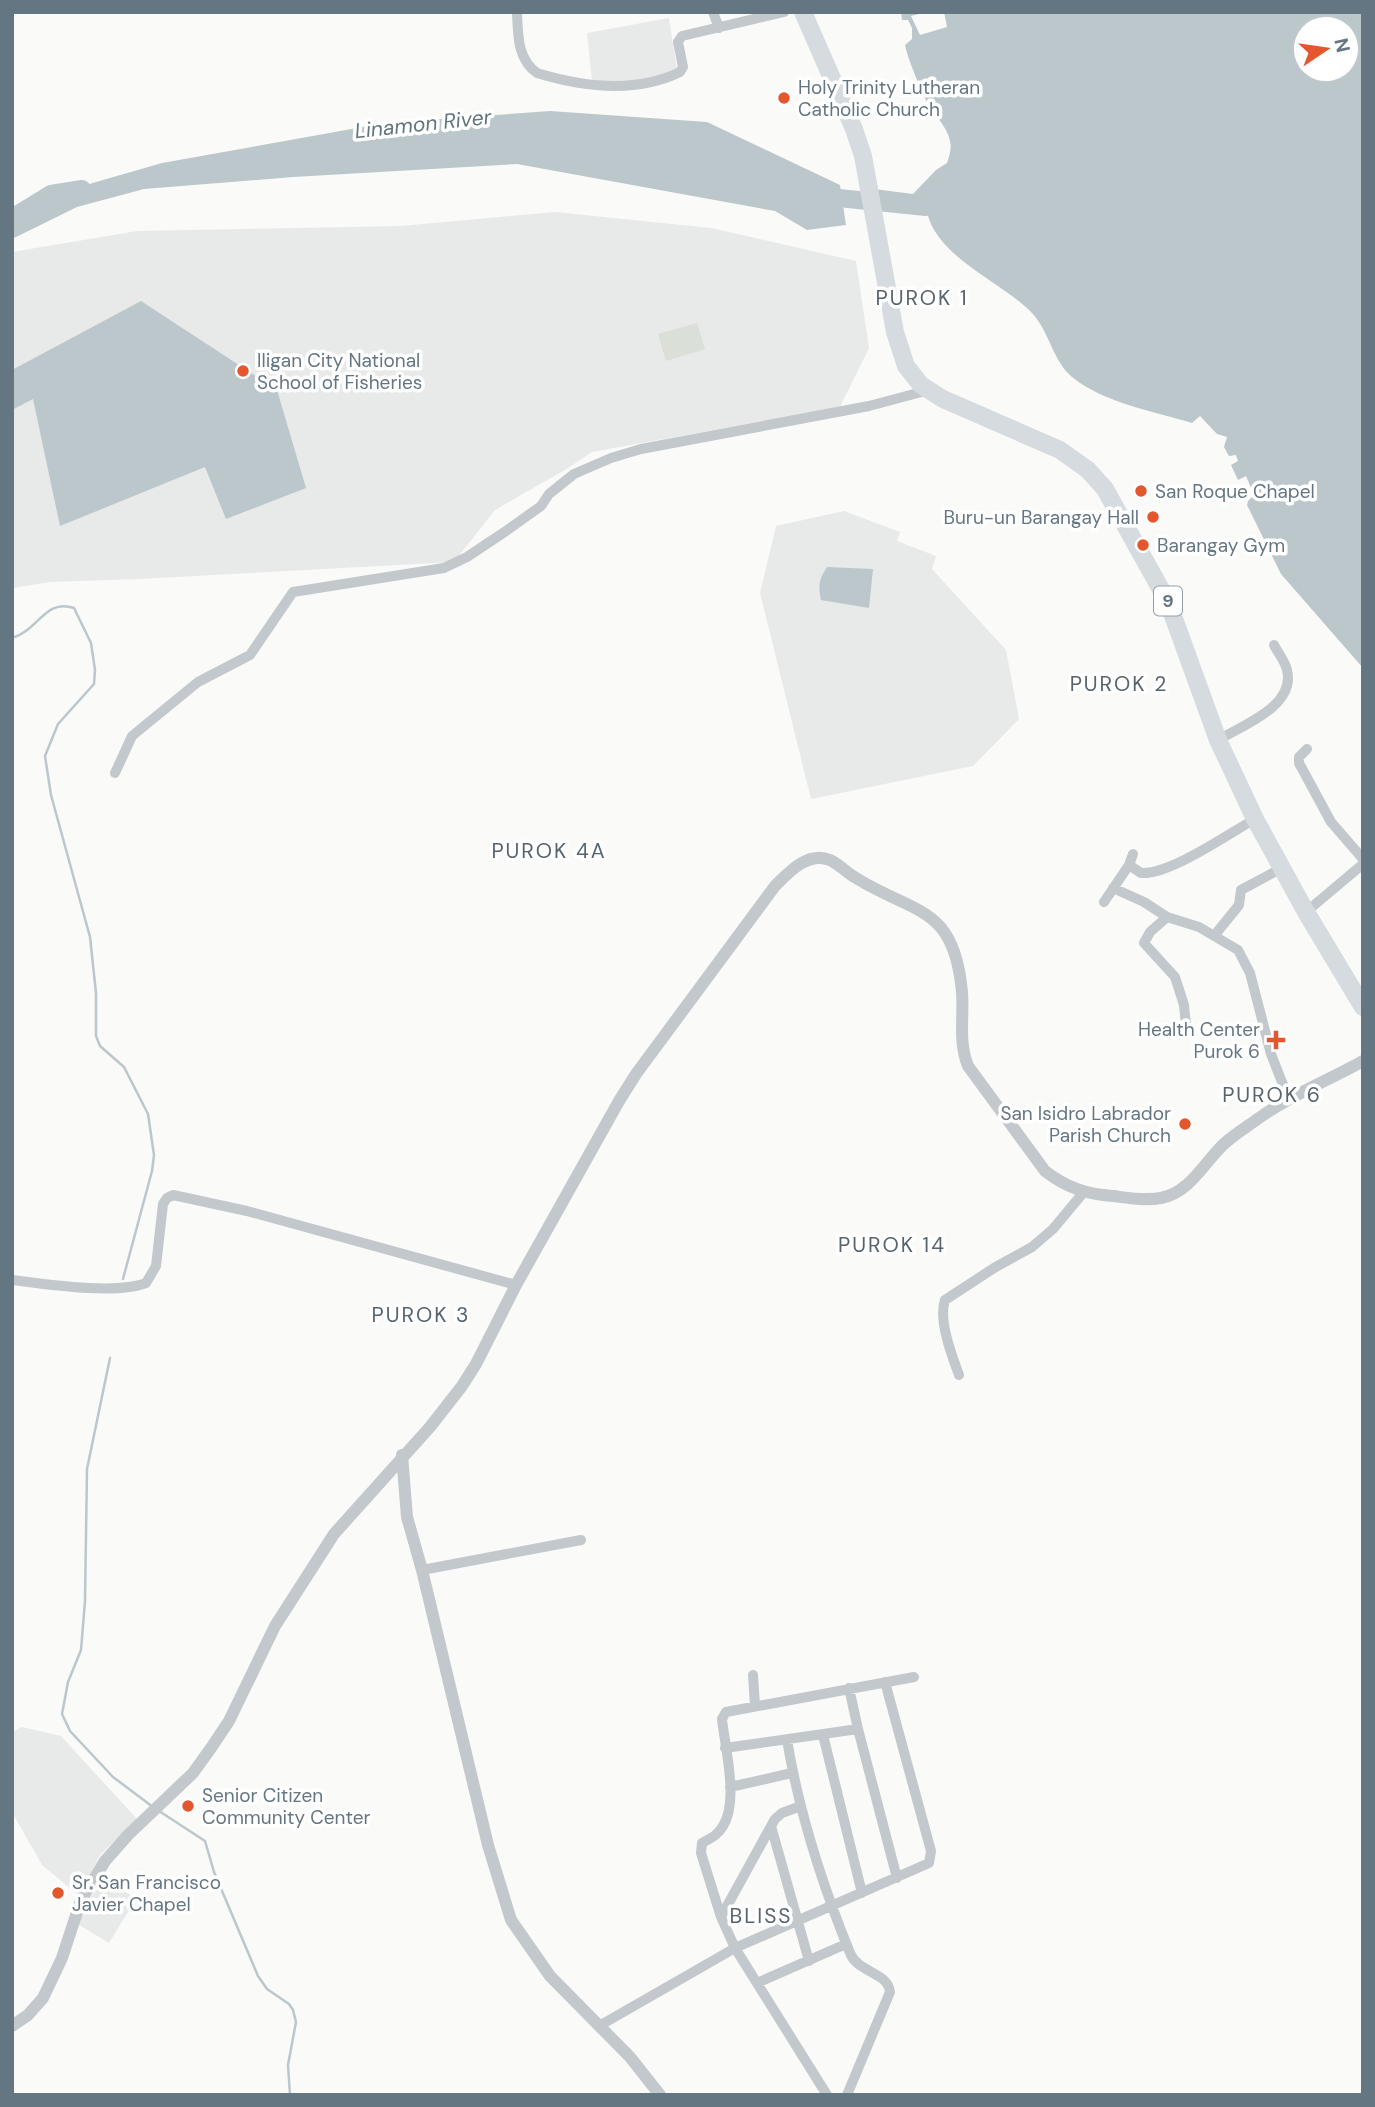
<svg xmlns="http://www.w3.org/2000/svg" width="1375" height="2107" viewBox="0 0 1375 2107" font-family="'DM Sans',sans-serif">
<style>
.built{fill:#e8e9e9}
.green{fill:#dadfd7}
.water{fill:#bbc7cb;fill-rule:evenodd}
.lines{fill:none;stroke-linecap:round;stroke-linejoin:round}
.stream{stroke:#bbc7cb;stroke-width:2.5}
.river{stroke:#bbc7cb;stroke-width:18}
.minor{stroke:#c3c8cc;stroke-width:10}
.tertiary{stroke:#c3c8cc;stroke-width:12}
.trunk{stroke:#d6dbdf;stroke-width:18}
.poi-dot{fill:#e4572e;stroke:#fff;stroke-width:2.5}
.labels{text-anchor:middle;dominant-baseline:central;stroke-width:7;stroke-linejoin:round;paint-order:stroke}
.shield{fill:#fff;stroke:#939fa8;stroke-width:2}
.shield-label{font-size:18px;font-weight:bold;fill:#657683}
.poi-label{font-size:19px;fill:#657683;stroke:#fff;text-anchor:start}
.water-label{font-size:21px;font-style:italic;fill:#60757c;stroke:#fff}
.neighbourhood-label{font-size:21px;letter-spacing:2px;fill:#57646e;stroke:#fff}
</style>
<rect width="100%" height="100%" fill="#fafaf8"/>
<path class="built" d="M 669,18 L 677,70 L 626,86 L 592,81 L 587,33 Z
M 555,212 L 711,228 L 856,261 L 869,348 L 840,407 L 592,452 L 565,470 L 495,510 L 454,562 L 139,579 L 51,582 L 12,588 L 12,252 L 137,231 L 401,226 Z
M 844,511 L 900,532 L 897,541 L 936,556 L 932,569 L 1006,650 L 1019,719 L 973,766 L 811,799 L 760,593 L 776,526 Z
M 22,1727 L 61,1736 L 137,1819 L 100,1855 L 78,1895 L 42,1865 L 12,1812 L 12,1732 Z
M 107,1878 L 136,1899 L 109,1943 L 76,1923 L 88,1900 Z"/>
<path class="green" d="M 697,323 L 705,349 L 666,361 L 658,334 Z"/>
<path class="water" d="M 901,12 L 927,12 L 911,16 L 920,35 L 947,27 L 944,12 L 1363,12 L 1363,668 L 1281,574 L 1247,505 L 1248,501 L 1254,495 L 1246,476 L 1238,480 L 1231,465 L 1238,461 L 1236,455 L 1229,456 L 1224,447 L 1227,437 L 1217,434 L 1200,416 L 1192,423 C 1153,411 1104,403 1072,377 C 1053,361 1049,331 1032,313 C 1002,281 924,253 926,199 L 921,212 L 878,209 L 874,189 L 913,194 L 936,170 L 947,163 C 949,157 952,148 950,141 C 947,126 934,115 927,102 C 920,87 908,60 905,45 L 912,39 L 912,28 L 908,20 L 902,20 ZM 1305,28 L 1347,28 L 1347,70 L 1305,70 Z
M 550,111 L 707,122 L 840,185 L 846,225 L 807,230 L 775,211 L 517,164 L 293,177 L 144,189 L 77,207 L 12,239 L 12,218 L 58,193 L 162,163 L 385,123 Z
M 141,301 L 277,390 L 306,488 L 226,519 L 205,467 L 60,526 L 33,399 L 12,410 L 12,370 Z
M 827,567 L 873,569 L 869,608 L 821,600 C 818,586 819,579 827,567 Z"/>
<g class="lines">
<path class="stream" d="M 12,638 C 38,631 45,598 74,608 L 91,643 L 95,670 L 94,684 L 58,724 L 45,756 L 51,795 L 90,937 L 96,993 L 96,1036 L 100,1046 L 124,1067 L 148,1114 L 154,1155 L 152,1171 L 123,1279
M 110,1358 L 87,1469 L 85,1601 L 81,1650 L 68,1682 L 62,1714 L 70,1731 L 113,1777 L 153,1807
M 159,1811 L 205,1841 L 214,1872 L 258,1976 L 267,1989 L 289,2004 L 293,2010 L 296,2022 L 288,2065 L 290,2095"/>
<path class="river" d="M 819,196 L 926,207
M 12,218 L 51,194 L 82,189"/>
<path class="minor" d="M 517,12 C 518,34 517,59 537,73 C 583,87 635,94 680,72 L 683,67 L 678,42 L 682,36 L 784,12
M 713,12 L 719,28
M 1218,740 C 1243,725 1296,706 1287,670 C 1285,661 1278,653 1274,645
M 1307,749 L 1299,757 L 1299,763 L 1331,822 L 1363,859
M 115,773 L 132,736 L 198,682 L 250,655 L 293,592 L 444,568 L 467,557 L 506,531 L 541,506 L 549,494 L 574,474 L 611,458 L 641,449 L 869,406 L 929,390
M 1133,854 L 1129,865 L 1141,873 C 1170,875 1228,834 1255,819
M 1113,888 L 1144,902 L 1167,917 L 1199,927 L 1238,950 L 1250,973 L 1271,1054 L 1289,1100
M 1104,902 L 1129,865
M 1306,912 L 1363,864
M 1167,917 L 1150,932 L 1144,943 L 1175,977 L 1184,1005 L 1186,1025
M 1214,936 L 1239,905 L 1241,890 L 1282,868
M 12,1280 C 45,1284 116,1295 146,1283 L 156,1266 L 163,1204 L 167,1198 L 173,1195 L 247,1211 L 516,1285
M 959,1375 C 952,1356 938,1320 945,1300 L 994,1268 L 1032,1247 L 1053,1229 L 1083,1193
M 422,1570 L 581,1540
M 753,1675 L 755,1706
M 849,1688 L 858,1729 L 897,1878
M 823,1735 L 862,1893
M 787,1740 C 799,1812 822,1884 850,1953 C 858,1973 888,1972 890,1992 L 847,2095
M 725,1748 L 858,1729
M 730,1787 L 792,1773
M 771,1826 L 809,1961
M 721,1917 L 775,1819 L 782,1813 L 801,1806
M 757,1983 L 846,1944
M 599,2026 L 735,1948 L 929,1863 L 931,1851 L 885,1682
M 827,2095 L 735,1948 L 721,1917 L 701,1853 L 702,1843 C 711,1838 718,1835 723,1826 C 739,1801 725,1748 722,1719 L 726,1712 L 914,1677"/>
<path class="tertiary" d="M 402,1455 L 407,1517 L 422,1570 L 488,1845 L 511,1920 L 550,1976 L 630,2057 L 660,2095
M 12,2026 L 28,2015 L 43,1998 L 62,1958 L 81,1900 L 105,1861 L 128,1835 L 193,1773 L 211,1748 L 229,1721 L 275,1626 L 334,1534 L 430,1427 L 462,1386 L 476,1364 L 516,1285 L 619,1101 L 636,1074 L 775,886 C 789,872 808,851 830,860 C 839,864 847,873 856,878 C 916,915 954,905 962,992 C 964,1018 958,1041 968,1066 L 1045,1171 C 1067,1188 1086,1194 1113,1196 C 1129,1198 1146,1201 1161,1198 C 1191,1192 1204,1162 1225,1143 C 1235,1134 1248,1126 1259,1118 C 1291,1095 1329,1080 1363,1061"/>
<path class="trunk" d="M 803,12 L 854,129 L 863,156 L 895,332 L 906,366 L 921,385 L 943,399 L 1060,450 L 1088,470 L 1105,489 L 1168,602 L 1218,740 L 1255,819 L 1306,912 L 1363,1007"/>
</g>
<g class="poi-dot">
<circle cx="784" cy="98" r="7"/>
<circle cx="243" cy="371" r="7"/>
<circle cx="1141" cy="491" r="7"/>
<circle cx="1153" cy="517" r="7"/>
<circle cx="1143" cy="545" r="7"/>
<path d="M1272.5 1029.5h7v7h7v7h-7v7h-7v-7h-7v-7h7z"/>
<circle cx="1185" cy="1124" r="7"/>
<circle cx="188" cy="1806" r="7"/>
<circle cx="58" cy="1893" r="7"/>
</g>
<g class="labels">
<rect class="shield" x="1154" y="586.5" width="28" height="29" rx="5"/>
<g class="shield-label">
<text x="1168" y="601">9</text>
</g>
<g class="poi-label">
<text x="798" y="87">Holy Trinity Lutheran<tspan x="798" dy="22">Catholic Church</tspan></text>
<text x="257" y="360">Iligan City National<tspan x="257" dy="22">School of Fisheries</tspan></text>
<text x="1155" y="491">San Roque Chapel</text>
<text x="1139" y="517" text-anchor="end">Buru-un Barangay Hall</text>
<text x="1157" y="545">Barangay Gym</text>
<text x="1260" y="1029" text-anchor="end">Health Center<tspan x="1260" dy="22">Purok 6</tspan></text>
<text x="1171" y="1113" text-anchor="end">San Isidro Labrador<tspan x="1171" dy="22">Parish Church</tspan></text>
<text x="202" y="1795">Senior Citizen<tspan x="202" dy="22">Community Center</tspan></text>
<text x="72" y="1882">Sr. San Francisco<tspan x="72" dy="22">Javier Chapel</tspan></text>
</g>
<g class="water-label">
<text transform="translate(423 124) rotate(-6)">Linamon River</text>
</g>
<g class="neighbourhood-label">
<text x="922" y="298">PUROK 1</text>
<text x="1119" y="684">PUROK 2</text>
<text x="549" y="851">PUROK 4A</text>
<text x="1272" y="1095">PUROK 6</text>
<text x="892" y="1245">PUROK 14</text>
<text x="421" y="1315">PUROK 3</text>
<text x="761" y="1916">BLISS</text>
</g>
</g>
<rect width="1375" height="2107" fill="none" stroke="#657683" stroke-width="28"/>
<g transform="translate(1326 49) rotate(77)"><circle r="33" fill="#ffffff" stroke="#c1c8cd" stroke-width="2"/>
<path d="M0-5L12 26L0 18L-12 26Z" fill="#e4572e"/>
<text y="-10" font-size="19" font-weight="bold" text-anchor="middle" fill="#657683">N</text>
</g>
</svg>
